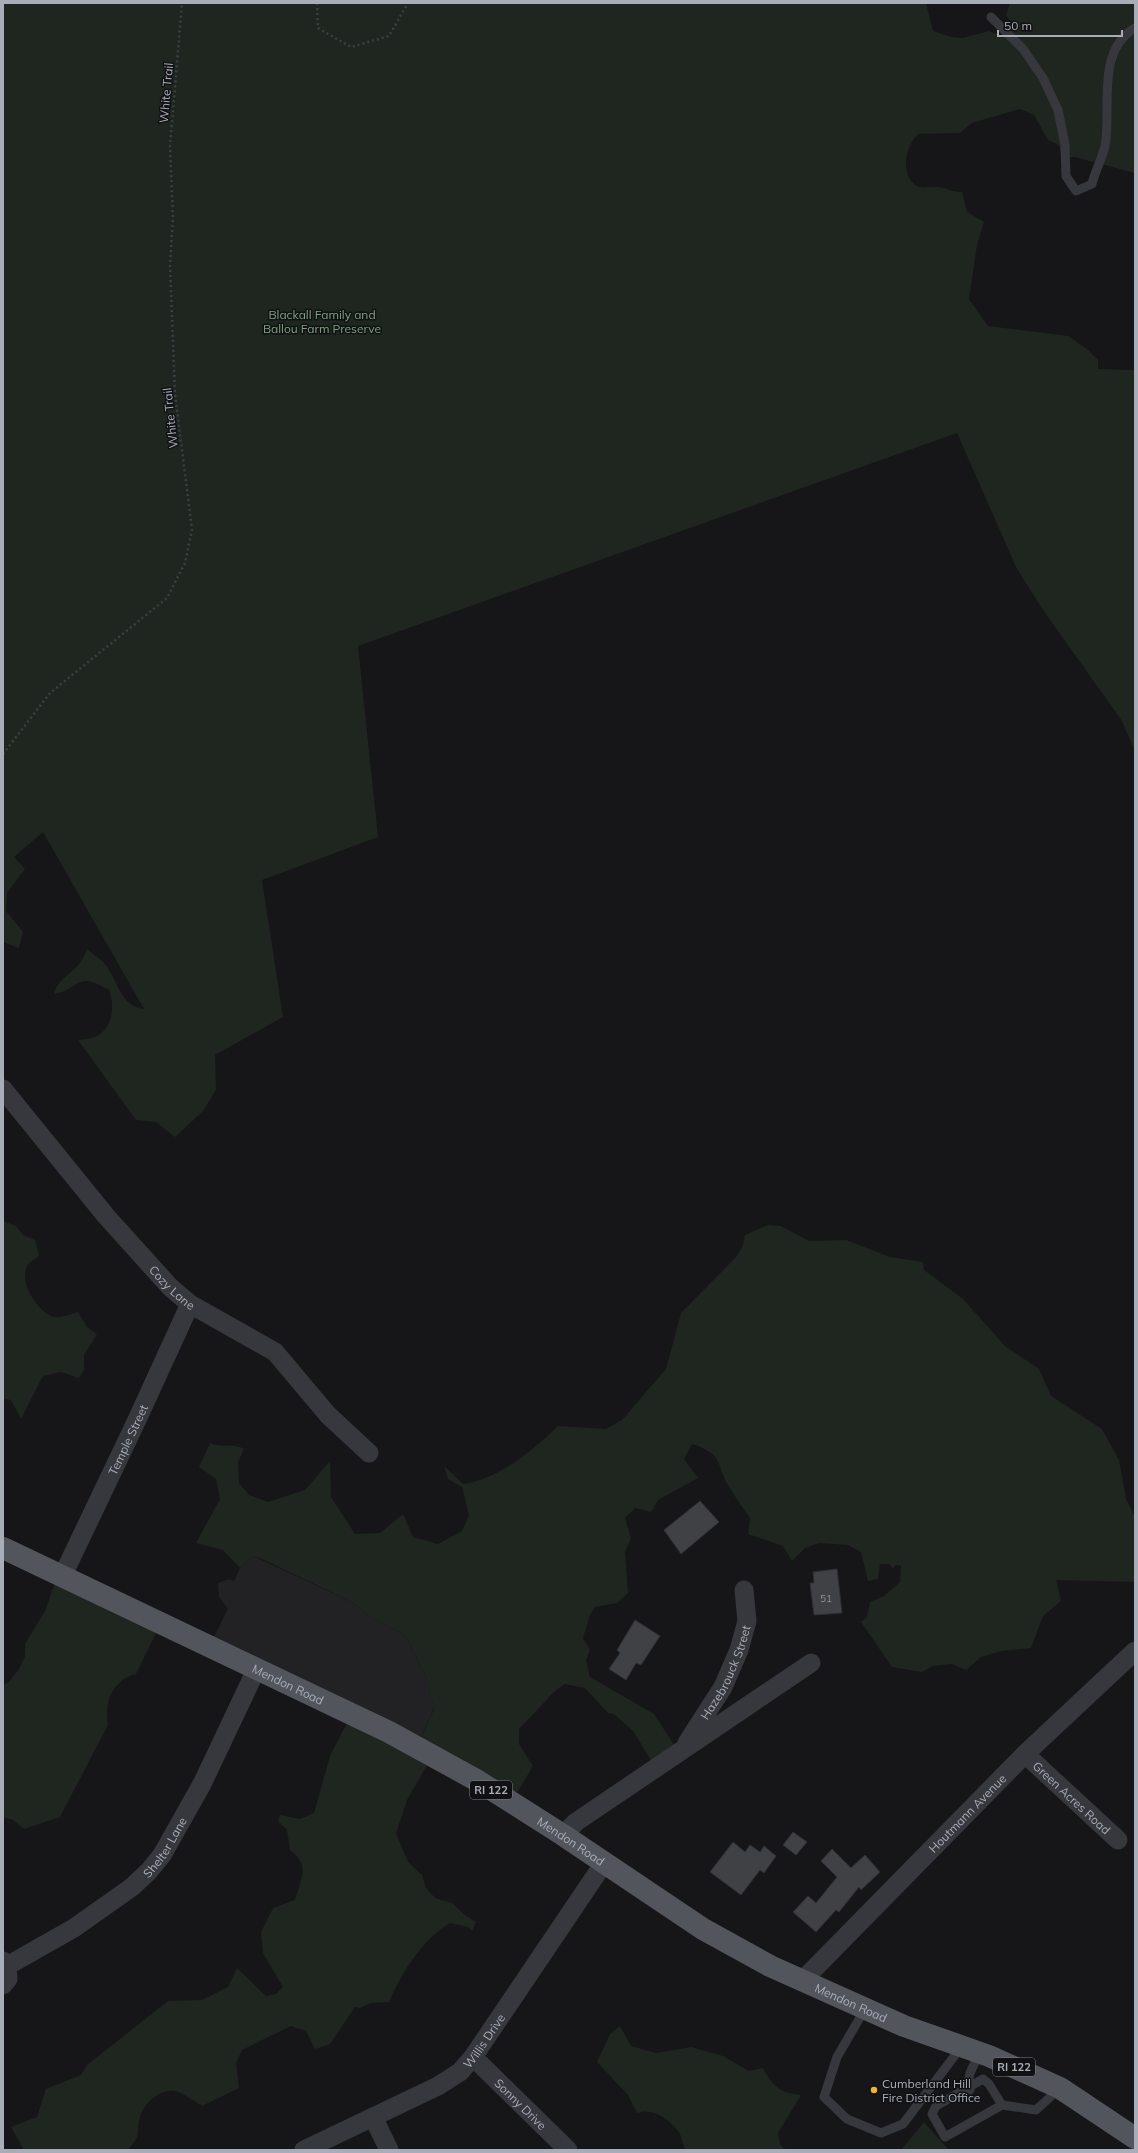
<svg xmlns="http://www.w3.org/2000/svg" width="1138" height="2153" viewBox="0 0 1138 2153" font-family="Mulish,sans-serif">
<style>
.built{fill:#222225}
.green{fill:#1e261f}
.building{fill:#404145;stroke:#303034}
.lines{fill:none;stroke-linecap:round;stroke-linejoin:round}
.path{stroke:#3d3f44;stroke-width:2.5;stroke-dasharray:2 3;stroke-linecap:butt}
.lane{stroke:#37383d;stroke-width:9}
.street{stroke:#37383d;stroke-width:19}
.primary{stroke:#53555c;stroke-width:22}
.poi-dot{fill:#f2b134;stroke:#111113;stroke-width:1.5}
.labels{text-anchor:middle;dominant-baseline:central;stroke-width:3;stroke-linejoin:round;paint-order:stroke}
.number-label{font-size:10px;fill:#8e929b}
.shield{fill:#111113;stroke:#7b7e86;stroke-width:1}
.shield-label{font-size:11px;font-weight:bold;fill:#a8adb8}
.street-label{font-size:12px;fill:#a8adb8;stroke:#111113}
.park-label{font-size:12px;fill:#7fa381;stroke:#111113}
.poi-label{font-size:12px;fill:#a8adb8;stroke:#111113;text-anchor:start}
</style>
<rect width="100%" height="100%" fill="#161618"/>
<path class="built" d="M 253,1556 L 352,1602 L 368,1615 L 405,1635 L 426,1676 L 434,1708 L 416,1749 L 208,1648 L 228,1609 L 219,1597 L 218,1583 L 229,1579 L 234,1581 L 240,1568 Z"/>
<path class="green" d="M 3,3 L 926,3 L 933,31 L 951,37 L 963,38 L 989,31 L 1002,36 L 1009,36 L 1013,31 L 1014,25 L 1006,15 L 1010,3 L 1135,3 L 1135,173 L 1075,157 L 1062,157 L 1059,145 L 1048,140 L 1034,115 L 1020,109 L 972,123 L 960,133 L 918,134 C 906,146 900,171 914,184 C 920,190 931,186 938,187 C 948,188 950,192 962,192 L 967,212 L 984,222 L 977,245 L 969,299 L 988,326 L 1068,336 L 1087,349 L 1098,360 L 1098,369 L 1135,370 L 1135,751 L 1122,721 L 1043,610 L 1017,569 L 957,433 L 358,646 L 378,837 L 262,880 L 283,1017 L 215,1055 L 216,1090 L 203,1111 L 175,1137 L 156,1122 L 136,1120 L 78,1040 C 84,1039 92,1039 97,1036 C 113,1027 115,1006 109,990 C 74,970 82,989 54,994 C 59,974 79,974 87,949 C 92,954 100,958 104,963 C 118,979 119,1006 144,1009 L 43,832 L 14,857 L 25,869 L 7,893 L 6,911 L 23,932 L 19,948 L 3,942 Z
M 3,1221 L 16,1226 L 23,1235 L 35,1240 L 39,1256 C 35,1259 29,1262 27,1266 C 19,1282 36,1309 51,1316 C 58,1320 71,1314 78,1312 L 87,1327 L 97,1334 L 84,1355 L 84,1370 L 79,1378 L 61,1372 L 43,1376 L 21,1419 L 11,1400 L 3,1399 Z
M 768,1225 L 781,1226 L 809,1241 L 846,1240 L 890,1257 L 923,1262 L 924,1270 L 963,1299 L 1005,1346 L 1039,1369 L 1051,1396 L 1102,1429 L 1119,1460 L 1126,1499 L 1135,1517 L 1135,1582 L 1056,1580 L 1061,1601 L 1043,1616 L 1031,1648 L 1001,1651 L 981,1657 L 966,1670 L 952,1664 L 933,1666 L 922,1672 L 892,1667 L 861,1622 L 867,1617 L 870,1602 L 884,1596 L 900,1582 L 901,1566 L 895,1565 L 893,1569 L 889,1564 L 880,1564 L 878,1579 L 868,1581 L 861,1552 L 848,1545 L 819,1543 L 805,1548 L 792,1561 L 783,1546 L 748,1534 L 750,1518 C 743,1508 736,1498 729,1487 C 715,1463 725,1455 692,1444 L 684,1459 L 698,1478 L 658,1500 L 651,1512 L 635,1508 L 625,1518 L 631,1538 L 625,1552 L 628,1593 L 617,1603 L 595,1607 L 590,1615 L 583,1638 L 590,1650 L 586,1660 L 590,1677 L 654,1714 L 680,1754 L 656,1768 L 633,1731 L 614,1714 L 608,1713 L 585,1688 L 565,1684 L 555,1691 L 519,1729 L 519,1744 L 533,1766 L 511,1803 L 430,1760 L 407,1800 L 396,1833 L 408,1862 L 422,1875 L 426,1888 L 435,1898 L 452,1903 L 466,1916 L 476,1922 L 472,1931 L 468,1927 L 450,1923 C 422,1940 402,1972 389,2002 L 370,2003 L 360,2008 L 355,2007 L 330,2044 L 315,2049 L 306,2031 L 291,2026 L 242,2050 L 236,2063 L 239,2088 L 202,2106 C 194,2101 186,2095 178,2092 C 162,2086 144,2103 140,2117 C 135,2136 143,2132 128,2150 L 24,2150 L 11,2127 L 37,2117 L 46,2089 L 81,2075 L 87,2065 L 168,2001 L 202,2000 L 228,1987 L 237,1968 L 266,1996 L 276,1994 L 283,1987 L 263,1953 L 261,1932 L 273,1908 L 295,1900 C 301,1878 311,1866 290,1850 L 287,1830 L 278,1821 L 280,1815 L 300,1819 L 314,1813 L 330,1756 L 349,1719 L 416,1749 L 434,1709 L 426,1676 L 405,1635 L 368,1615 L 352,1602 L 262,1559 L 253,1556 L 240,1568 L 223,1550 L 196,1543 L 220,1499 L 216,1479 L 199,1467 L 210,1443 C 222,1448 235,1443 244,1449 L 238,1462 L 239,1483 L 249,1495 L 268,1502 L 305,1490 L 330,1461 L 331,1497 L 355,1534 L 380,1533 L 403,1514 L 413,1537 L 438,1544 L 462,1531 L 469,1515 L 462,1487 L 448,1479 L 444,1466 L 463,1484 C 499,1479 533,1450 558,1426 L 606,1429 L 622,1420 L 666,1369 L 681,1313 L 737,1256 L 743,1245 L 745,1235 Z
M 56,1580 L 159,1627 L 136,1674 C 112,1680 104,1703 108,1725 L 60,1817 L 24,1829 L 13,1820 L 3,1817 L 3,1685 L 9,1682 L 19,1669 L 25,1656 L 25,1644 L 45,1611 Z
M 620,2026 L 631,2046 L 656,2053 L 691,2047 L 723,2056 L 749,2071 L 763,2068 C 772,2086 780,2093 801,2095 L 778,2133 L 780,2144 L 785,2150 L 685,2150 C 683,2144 682,2136 678,2131 C 669,2119 652,2107 637,2113 L 628,2095 L 597,2062 L 610,2034 Z
M 924,2122 L 949,2150 L 901,2150 Z"/>
<path class="building" d="M 700,1501 L 719,1522 L 681,1554 L 664,1530 Z
M 837,1569 L 842,1613 L 814,1615 L 810,1583 L 814,1583 L 813,1572 Z
M 635,1620 L 660,1636 L 641,1665 L 636,1663 L 626,1680 L 609,1669 L 620,1653 L 617,1650 Z
M 793,1832 L 807,1842 L 796,1855 L 783,1845 Z
M 733,1842 L 745,1852 L 750,1845 L 760,1852 L 764,1846 L 776,1856 L 764,1873 L 760,1870 L 741,1895 L 710,1872 Z
M 832,1849 L 851,1868 L 865,1855 L 880,1872 L 861,1890 L 859,1887 L 839,1912 L 836,1910 L 816,1932 L 793,1912 L 808,1896 L 816,1903 L 837,1877 L 821,1861 Z"/>
<g class="lines">
<path class="path" d="M 317,3 L 318,28 L 351,47 L 389,36 L 408,3
M 3,754 L 50,693 L 167,598 L 185,563 L 192,530 L 175,394 L 170,265 L 173,218 L 170,147 L 182,3"/>
<path class="lane" d="M 991,17 L 1023,49 L 1043,78 L 1058,110 L 1065,145 L 1066,176 L 1076,191 L 1092,184 C 1095,171 1102,159 1105,146 C 1112,110 1095,51 1135,28
M 865,2009 L 837,2057 L 824,2097 L 847,2119 L 881,2133 L 903,2124 L 962,2046
M 983,2079 L 989,2084 L 1002,2105 L 945,2137 L 932,2114 L 936,2106 Z
M 970,2090 C 964,2079 975,2063 980,2053
M 1002,2105 L 1036,2110 L 1060,2088"/>
<g class="street">
<path id="s1" d="M 3,1089 L 106,1216 L 170,1287 L 190,1304 L 275,1352 L 328,1415 L 369,1453"/>
<path id="s2" d="M 63,1575 L 136,1422 L 190,1304"/>
<path id="s3" d="M 687,1743 L 723,1687 L 739,1650 L 747,1621 L 744,1590"/>
<path id="s4" d="M 1025,1754 L 1118,1840"/>
<path d="M 563,1835 L 576,1822 L 811,1663"/>
<path d="M 3,1961 L 7,1966 L 8,1979 L 3,1985"/>
<path id="s5" d="M 7,1966 L 74,1928 L 132,1887 L 149,1871 L 162,1855 L 202,1784 L 256,1670"/>
<path id="s6" d="M 803,1980 L 1025,1754 L 1135,1651"/>
<path id="s7" d="M 473,2057 L 568,2150"/>
<path d="M 373,2117 L 389,2150"/>
<path id="s8" d="M 304,2150 L 438,2086 L 460,2072 L 473,2057 L 604,1863"/>
</g>
<path class="primary" id="s9" d="M 3,1548 L 389,1732 L 478,1781 L 563,1835 L 703,1929 L 770,1966 L 904,2026 L 989,2056 L 1060,2088 L 1135,2138"/>
</g>
<circle class="poi-dot" cx="874" cy="2090" r="4"/>
<g class="labels">
<g class="number-label">
<text x="826" y="1598">51</text>
</g>
<g class="shield">
<rect x="470" y="1781" width="42" height="18" rx="3"/>
<rect x="993" y="2058" width="42" height="18" rx="3"/>
</g>
<g class="shield-label">
<text x="491" y="1790">RI 122</text>
<text x="1014" y="2067">RI 122</text>
</g>
<g class="street-label">
<text transform="translate(166 93) rotate(-85)">White Trail</text>
<text transform="translate(170 418) rotate(-96)">White Trail</text>
<text stroke="none"><textPath href="#s1" startOffset="261">Cozy Lane</textPath></text>
<text stroke="none"><textPath href="#s2" startOffset="150">Temple Street</textPath></text>
<text stroke="none"><textPath href="#s3" startOffset="81">Hazebrouck Street</textPath></text>
<text stroke="none"><textPath href="#s9" startOffset="316">Mendon Road</textPath></text>
<text stroke="none"><textPath href="#s4" startOffset="64">Green Acres Road</textPath></text>
<text stroke="none"><textPath href="#s6" startOffset="234">Houtmann Avenue</textPath></text>
<text stroke="none"><textPath href="#s9" startOffset="640">Mendon Road</textPath></text>
<text stroke="none"><textPath href="#s5" startOffset="200">Shelter Lane</textPath></text>
<text stroke="none"><textPath href="#s9" startOffset="964">Mendon Road</textPath></text>
<text stroke="none"><textPath href="#s8" startOffset="214">Willis Drive</textPath></text>
<text stroke="none"><textPath href="#s7" startOffset="67">Sonny Drive</textPath></text>
</g>
<g class="park-label">
<text x="322" y="314">Blackall Family and<tspan x="322" dy="14">Ballou Farm Preserve</tspan></text>
</g>
<g class="poi-label">
<text x="882" y="2083">Cumberland Hill<tspan x="882" dy="14">Fire District Office</tspan></text>
</g>
</g>
<rect width="1138" height="2153" fill="none" stroke="#a8adb8" stroke-width="8"/>
<path d="M998 30v6h124v-6" fill="none" stroke="#a8adb8" stroke-width="2"/>
<text x="1004" y="30" font-size="12" fill="#a8adb8" stroke="#111113" stroke-width="3" paint-order="stroke">50 m</text>
</svg>
